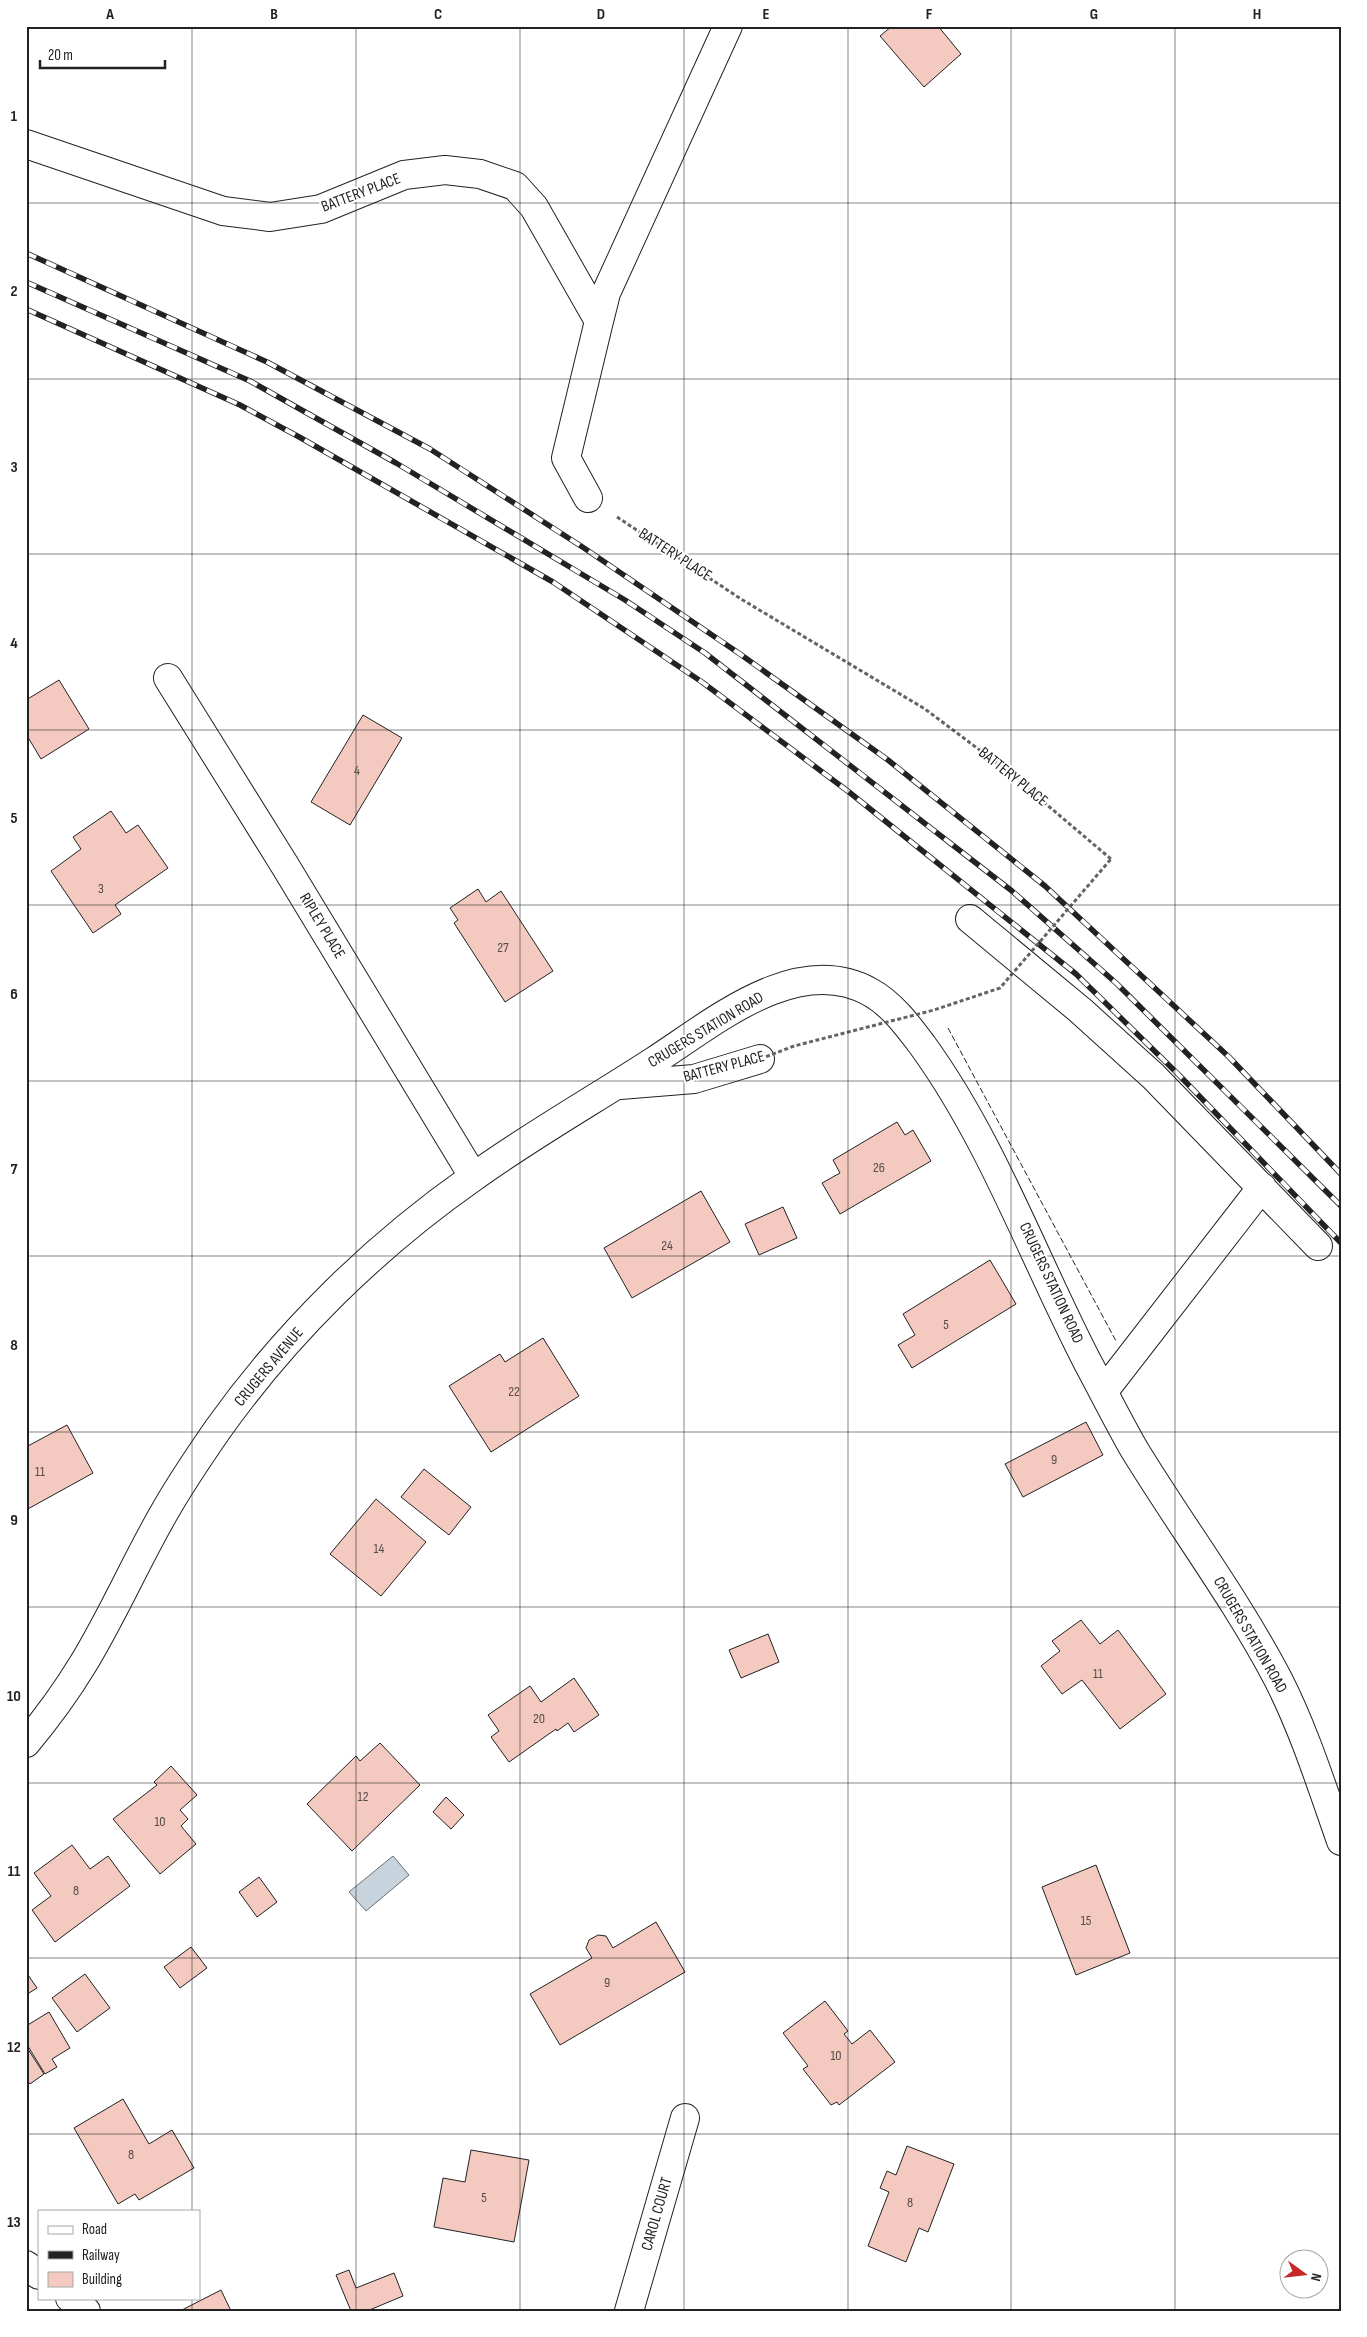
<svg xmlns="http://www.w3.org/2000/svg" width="1367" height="2337" viewBox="0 0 1367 2337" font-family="'Sofia Sans Condensed',sans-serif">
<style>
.water{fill:#c7d3dd;stroke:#6f6f6f}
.building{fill:#f3c9c0;stroke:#222}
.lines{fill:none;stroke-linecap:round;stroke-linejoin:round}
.minor-casing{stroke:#222;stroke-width:30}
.path{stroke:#646464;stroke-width:3;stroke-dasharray:4 2.5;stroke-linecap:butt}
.minor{stroke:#fff;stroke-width:28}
.rail-casing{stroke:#222;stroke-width:5.5}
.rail{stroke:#fff;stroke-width:4;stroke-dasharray:11;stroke-linecap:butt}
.path-bridge{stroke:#646464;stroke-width:3;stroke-dasharray:4 2.5;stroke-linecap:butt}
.fence{stroke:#222;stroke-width:1;stroke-dasharray:6 2.5;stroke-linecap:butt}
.grid{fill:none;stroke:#222;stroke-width:1;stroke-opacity:0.55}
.labels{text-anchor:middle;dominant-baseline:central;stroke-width:4;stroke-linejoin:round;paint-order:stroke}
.number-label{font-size:14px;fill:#564c4a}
.street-label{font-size:16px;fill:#222;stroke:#fff}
.neatline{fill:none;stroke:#222;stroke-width:2}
.grid-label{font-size:16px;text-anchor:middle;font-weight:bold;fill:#222}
</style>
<rect width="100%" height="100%" fill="#fff"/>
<path class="water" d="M 393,1856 L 409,1875 L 366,1911 L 349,1892 Z"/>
<path class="building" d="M 892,26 L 938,26 L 961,54 L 924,87 L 880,36 Z
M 59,680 L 89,729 L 41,759 L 26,734 L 26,700 Z
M 363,715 L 402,738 L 350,825 L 311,802 Z
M 111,811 L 126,833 L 138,825 L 168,868 L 115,905 L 121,914 L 93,933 L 51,871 L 81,849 L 73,837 Z
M 478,889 L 486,902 L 501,891 L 553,971 L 505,1002 L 454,923 L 458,920 L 450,908 Z
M 897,1122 L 905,1135 L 913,1130 L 931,1161 L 840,1214 L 822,1183 L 840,1173 L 833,1160 Z
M 701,1191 L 730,1242 L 632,1298 L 604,1248 Z
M 783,1207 L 797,1238 L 759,1255 L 745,1224 Z
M 990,1260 L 1016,1304 L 912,1368 L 898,1345 L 915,1335 L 903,1314 Z
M 543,1338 L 579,1396 L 491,1452 L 449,1386 L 500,1354 L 505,1362 Z
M 1086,1422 L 1103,1455 L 1023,1497 L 1005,1464 Z
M 67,1425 L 93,1473 L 26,1510 L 26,1447 Z
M 424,1469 L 471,1507 L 449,1535 L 401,1497 Z
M 376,1499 L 426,1542 L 381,1596 L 330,1554 Z
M 1081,1620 L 1100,1644 L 1118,1630 L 1166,1694 L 1120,1729 L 1082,1680 L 1062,1694 L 1041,1666 L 1060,1651 L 1052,1641 Z
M 768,1634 L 779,1662 L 741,1678 L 729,1650 Z
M 574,1678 L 599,1715 L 574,1732 L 568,1723 L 557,1731 L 556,1729 L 509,1762 L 491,1737 L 499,1731 L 488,1715 L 530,1686 L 541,1702 Z
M 380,1743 L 420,1785 L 352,1851 L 307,1804 L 356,1756 L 360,1761 Z
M 171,1766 L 197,1795 L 180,1810 L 188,1819 L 181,1826 L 196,1844 L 160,1874 L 113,1819 L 157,1785 L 154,1782 Z
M 446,1797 L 464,1815 L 451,1829 L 433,1812 Z
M 72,1845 L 90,1869 L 108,1856 L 130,1886 L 55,1942 L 32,1910 L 51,1896 L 34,1873 Z
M 1096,1865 L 1130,1953 L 1076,1975 L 1042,1887 Z
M 259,1877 L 277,1902 L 257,1917 L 239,1892 Z
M 656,1922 L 685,1972 L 560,2045 L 530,1994 L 592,1958 L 586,1948 L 589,1940 L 598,1935 L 606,1936 L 613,1948 Z
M 191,1947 L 207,1968 L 180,1988 L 164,1967 Z
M 26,1972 L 37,1988 L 26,1995 Z
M 85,1974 L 110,2008 L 77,2032 L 52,1998 Z
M 825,2001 L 848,2031 L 844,2034 L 852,2044 L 870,2030 L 895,2062 L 839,2105 L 837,2102 L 831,2105 L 803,2069 L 808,2066 L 783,2033 Z
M 49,2012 L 70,2048 L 52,2059 L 57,2067 L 45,2074 L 26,2043 L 26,2026 Z
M 26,2046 L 44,2074 L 30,2084 L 26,2079 Z
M 123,2099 L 149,2144 L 172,2130 L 194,2168 L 139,2200 L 135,2194 L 118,2204 L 74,2128 Z
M 907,2146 L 954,2164 L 928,2232 L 919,2228 L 906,2262 L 868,2246 L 889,2192 L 880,2188 L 887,2171 L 896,2175 Z
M 471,2150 L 529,2160 L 514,2242 L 434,2227 L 443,2178 L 465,2182 Z
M 349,2270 L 356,2288 L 394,2273 L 403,2296 L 367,2311 L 351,2311 L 336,2275 Z
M 221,2290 L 231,2311 L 180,2311 Z"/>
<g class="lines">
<g class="minor-casing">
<path id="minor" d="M 26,144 L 223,211 L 270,217 L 321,209 L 404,175 L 445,170 L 480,174 L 515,186 L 534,207 L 599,321 L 566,458 L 588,498
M 599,321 L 606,293 L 728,26
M 168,678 L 284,864 L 473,1176
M 970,919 L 1080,1010 L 1153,1076 L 1318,1246
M 620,1085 L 694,1079 L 760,1059
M 1104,1391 L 1262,1187
M 26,1743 C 47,1718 66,1692 83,1664 C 113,1615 136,1561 165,1511 C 181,1483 200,1455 218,1429 C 287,1332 375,1246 472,1178 C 530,1136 594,1100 654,1061 C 713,1023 797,951 870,992 C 892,1004 908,1026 923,1046 C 993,1143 1033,1257 1088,1363 C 1103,1391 1118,1421 1134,1449 C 1181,1526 1236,1599 1278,1679 C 1304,1730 1322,1787 1341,1841
M 26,2265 L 39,2275
M 70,2298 L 86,2311
M 629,2311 L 685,2118"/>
</g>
<path class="path" d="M 617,517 L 741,599 L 925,709 L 1001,766 L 1111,859"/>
<use href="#minor" class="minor"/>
<g class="rail-casing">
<path id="rail" d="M 26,253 L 267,362 L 430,449 L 584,548 L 740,654 L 888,760 L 1045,886 L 1229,1057 L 1341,1174
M 26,282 L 250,381 L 396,463 L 625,600 L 705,653 L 1012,891 L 1116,983 L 1341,1206
M 26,309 L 240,405 L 301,438 L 553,582 L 702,682 L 849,792 L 1076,974 L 1179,1075 L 1341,1243"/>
</g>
<use href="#rail" class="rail"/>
<path class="path-bridge" d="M 760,1059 L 794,1046 L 934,1010 L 1000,988 L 1111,859"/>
<path class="fence" d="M 948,1028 L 1116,1341"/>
</g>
<path class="grid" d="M 192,26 L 192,2211M 356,26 L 356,2311M 520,26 L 520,2311M 684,26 L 684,2311M 848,26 L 848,2311M 1011,26 L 1011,2311M 1175,26 L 1175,2311M 26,203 L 1341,203M 26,379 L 1341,379M 26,554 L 1341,554M 26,730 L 1341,730M 26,905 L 1341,905M 26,1081 L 1341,1081M 26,1256 L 1341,1256M 26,1432 L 1341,1432M 26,1607 L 1341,1607M 26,1783 L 1341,1783M 26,1958 L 1341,1958M 26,2134 L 1341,2134M 192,2298 L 192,2311"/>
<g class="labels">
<g class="number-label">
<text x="357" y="770">4</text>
<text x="101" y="888">3</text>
<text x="503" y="947">27</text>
<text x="879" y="1167">26</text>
<text x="667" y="1245">24</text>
<text x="946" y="1324">5</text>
<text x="514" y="1391">22</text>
<text x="1054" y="1459">9</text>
<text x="40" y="1471">11</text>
<text x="379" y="1548">14</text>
<text x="1098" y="1673">11</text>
<text x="539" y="1718">20</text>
<text x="363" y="1796">12</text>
<text x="160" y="1821">10</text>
<text x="76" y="1890">8</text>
<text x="1086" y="1920">15</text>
<text x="607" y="1982">9</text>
<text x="836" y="2055">10</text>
<text x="131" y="2154">8</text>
<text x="484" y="2197">5</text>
<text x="910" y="2202">8</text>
</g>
<g class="street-label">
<text transform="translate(361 193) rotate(-21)">BATTERY PLACE</text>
<text transform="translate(675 555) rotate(33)">BATTERY PLACE</text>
<text transform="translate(1013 777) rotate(39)">BATTERY PLACE</text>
<text transform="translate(322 926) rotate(59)">RIPLEY PLACE</text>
<text transform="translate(706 1030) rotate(-31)">CRUGERS STATION ROAD</text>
<text transform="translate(724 1067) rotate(-15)">BATTERY PLACE</text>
<text transform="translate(1051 1283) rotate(65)">CRUGERS STATION ROAD</text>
<text transform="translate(269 1367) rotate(-50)">CRUGERS AVENUE</text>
<text transform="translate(1250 1635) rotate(60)">CRUGERS STATION ROAD</text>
<text transform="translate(657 2214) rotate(-74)">CAROL COURT</text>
</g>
</g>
<rect width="1367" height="2337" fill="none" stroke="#ffffff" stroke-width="55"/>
<rect x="38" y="2210" width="162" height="90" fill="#ffffff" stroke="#a7a7a7"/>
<rect x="48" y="2226" width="25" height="8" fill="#ffffff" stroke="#a7a7a7"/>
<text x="82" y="2234" font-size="15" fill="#222222">Road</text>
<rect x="48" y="2251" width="25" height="8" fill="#222222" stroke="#a7a7a7"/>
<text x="82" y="2260" font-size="15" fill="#222222">Railway</text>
<rect x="48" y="2272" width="25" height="15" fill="#f3c9c0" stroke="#a7a7a7"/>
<text x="82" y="2284" font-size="15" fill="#222222">Building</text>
<g transform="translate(1304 2274) rotate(105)"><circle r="24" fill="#ffffff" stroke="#a7a7a7"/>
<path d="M0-4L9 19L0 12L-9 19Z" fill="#c62828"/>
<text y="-8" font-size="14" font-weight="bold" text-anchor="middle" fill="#222222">N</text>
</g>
<path d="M40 60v8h125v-8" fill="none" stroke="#222222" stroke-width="2.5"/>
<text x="48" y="60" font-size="15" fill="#222222" stroke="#ffffff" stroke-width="4" paint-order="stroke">20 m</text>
<rect x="28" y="28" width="1312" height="2282" class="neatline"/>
<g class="grid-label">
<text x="110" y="19">A</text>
<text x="274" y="19">B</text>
<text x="438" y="19">C</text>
<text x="601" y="19">D</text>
<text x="766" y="19">E</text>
<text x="929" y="19">F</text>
<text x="1094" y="19">G</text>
<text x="1257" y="19">H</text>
<text x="14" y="121">1</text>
<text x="14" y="296">2</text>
<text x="14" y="472">3</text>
<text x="14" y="648">4</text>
<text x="14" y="823">5</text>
<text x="14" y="999">6</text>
<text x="14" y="1174">7</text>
<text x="14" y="1350">8</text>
<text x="14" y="1525">9</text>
<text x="14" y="1701">10</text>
<text x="14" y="1876">11</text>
<text x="14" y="2052">12</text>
<text x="14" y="2227">13</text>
</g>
</svg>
